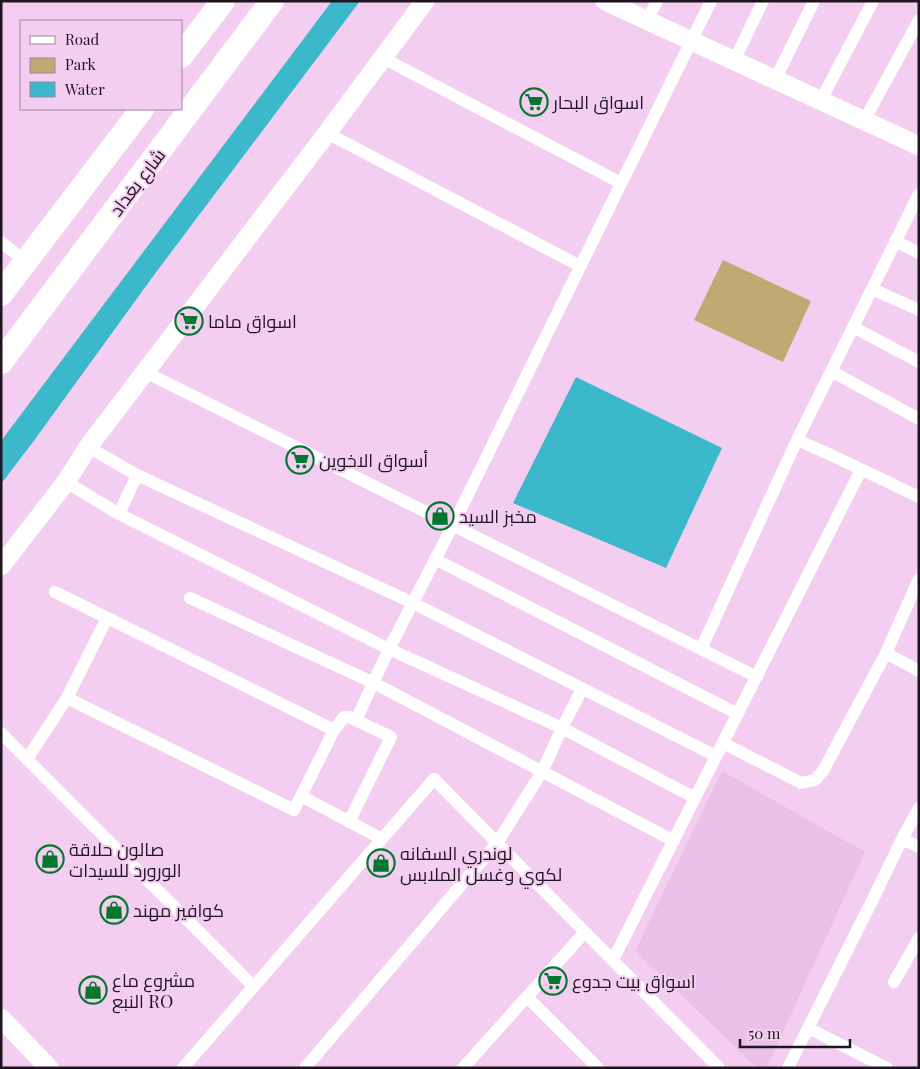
<svg xmlns="http://www.w3.org/2000/svg" width="920" height="1069" viewBox="0 0 920 1069" font-family="'Playfair Display',Cairo,serif">
<style>
.built{fill:#ebc0e8}
.green{fill:#c0aa74}
.water{fill:#3bb8c9}
.lines{fill:none;stroke-linecap:round;stroke-linejoin:round}
.street{stroke:#fff;stroke-width:12}
.secondary{stroke:#fff;stroke-width:19}
.highway{stroke:#fff;stroke-width:24}
.labels{text-anchor:middle;dominant-baseline:central;stroke-width:4;stroke-linejoin:round;paint-order:stroke}
.poi-label{font-size:18px;fill:#211421;stroke:#f3cef1;text-anchor:start}
.street-label{font-size:18px;fill:#211421;stroke:#f3cef1}
</style>
<rect width="100%" height="100%" fill="#f3cef1"/>
<path class="built" d="M 722,771 L 865,852 L 767,1067 L 757,1068 L 635,951 Z"/>
<path class="green" d="M 723,260 L 811,301 L 783,362 L 694,320 Z"/>
<path class="water" d="M 332,1 L 360,1 L 154,275 L 33,442 L 1,484 L 1,441 Z
M 576,377 L 722,448 L 666,568 L 513,503 Z"/>
<g class="lines">
<path class="street" d="M 647,20 L 657,1
M 383,58 L 621,183
M 734,61 L 763,1
M 775,80 L 814,1
M 821,100 L 873,1
M 864,121 L 919,20
M 327,133 L 580,266
M 895,241 L 919,253
M 1,242 L 26,262
M 872,289 L 919,310
M 853,327 L 919,362
M 831,371 L 919,419
M 145,372 L 757,677
M 797,440 C 838,457 878,478 919,497
M 88,447 L 137,475 L 413,603 L 716,756
M 66,482 L 119,514 L 389,649 L 562,728 L 695,798
M 119,514 L 137,475
M 435,559 L 738,714
M 55,592 L 334,730
M 190,598 L 374,683 L 674,841
M 701,649 L 797,440 L 919,194
M 886,653 L 919,671
M 67,698 L 294,810 L 334,730 L 344,717 L 349,717 L 391,737 L 349,822
M 356,720 L 389,649 L 453,525 L 711,1
M 1,733 L 254,987
M 723,743 L 801,783 L 815,780 L 823,771 L 886,653 L 919,579
M 27,759 L 67,698 L 107,618
M 301,796 L 382,839
M 902,839 L 919,847
M 613,960 L 861,470
M 894,982 L 919,938
M 527,997 L 598,1068
M 808,1028 L 887,1068
M 183,1068 L 434,779 L 719,1068
M 305,1068 L 497,843 L 542,772 L 562,728 L 582,689
M 463,1068 L 585,932
M 788,1068 L 874,897 L 902,839 L 919,808"/>
<path class="secondary" d="M 605,1 L 919,146
M 1,566 L 66,482 L 88,447 L 327,133 L 425,1
M 1,1018 L 49,1068"/>
<path class="highway" d="M 181,56 L 223,1
M 1,294 L 142,109
M 1,362 L 272,1"/>
</g>
<defs>
<g id="supermarket-ring" transform="scale(1.4375)"><circle r="9.5" fill="#f3cef1" stroke="#02772d" stroke-width="1.5"/><path d="M-6-5.5h2.5l.6 2H6L4.5 2H-2.5L-4.4-4H-6ZM-1.5 3.2a1.3 1.3 0 1 0 .1 0ZM3 3.2a1.3 1.3 0 1 0 .1 0Z" fill="#02772d"/></g>
<g id="shop-ring" transform="scale(1.4375)"><circle r="9.5" fill="#f3cef1" stroke="#02772d" stroke-width="1.5"/><path d="M-5-2.5h2.3a2.7 3.5 0 0 1 5.4 0H5L5.5 6h-11ZM-1.5-2.5h3a1.5 2.3 0 0 0-3 0Z" fill="#02772d"/></g>
</defs>
<g fill-rule="evenodd">
<use href="#supermarket-ring" x="534" y="102"/>
<use href="#supermarket-ring" x="189" y="321"/>
<use href="#supermarket-ring" x="300" y="460"/>
<use href="#shop-ring" x="440" y="516"/>
<use href="#shop-ring" x="50" y="859"/>
<use href="#shop-ring" x="381" y="863"/>
<use href="#shop-ring" x="114" y="910"/>
<use href="#supermarket-ring" x="553" y="981"/>
<use href="#shop-ring" x="93" y="990"/>
</g>
<g class="labels">
<g class="poi-label">
<text x="553" y="102">اسواق البحار</text>
<text x="208" y="321">اسواق ماما</text>
<text x="319" y="460">أسواق الاخوين</text>
<text x="459" y="516">مخبز السيد</text>
<text x="69" y="849">صالون حلاقة<tspan x="69" dy="21">الورورد للسيدات</tspan></text>
<text x="400" y="853">لوندري السفانه<tspan x="400" dy="21">لكوي وغسل الملابس</tspan></text>
<text x="133" y="910">كوافير مهند</text>
<text x="112" y="980">مشروع ماع<tspan x="112" dy="21">النبع RO</tspan></text>
<text x="572" y="981">اسواق بيت جدوع</text>
</g>
<g class="street-label">
<text transform="translate(137 182) rotate(-53)">شارع بغداد</text>
</g>
</g>
<rect width="920" height="1069" fill="none" stroke="#211421" stroke-width="5"/>
<rect x="20" y="20" width="162" height="90" fill="#f3cef1" stroke="#9f849e"/>
<rect x="30" y="36" width="25" height="8" fill="#ffffff" stroke="#9f849e"/>
<text x="65" y="45" font-size="15" fill="#211421">Road</text>
<rect x="30" y="58" width="25" height="15" fill="#c0aa74" stroke="#9f849e"/>
<text x="65" y="70" font-size="15" fill="#211421">Park</text>
<rect x="30" y="82" width="25" height="15" fill="#3bb8c9" stroke="#9f849e"/>
<text x="65" y="95" font-size="15" fill="#211421">Water</text>
<path d="M740 1039v8h110v-8" fill="none" stroke="#211421" stroke-width="2.5"/>
<text x="748" y="1039" font-size="15" fill="#211421" stroke="#f3cef1" stroke-width="4" paint-order="stroke">50 m</text>
</svg>
